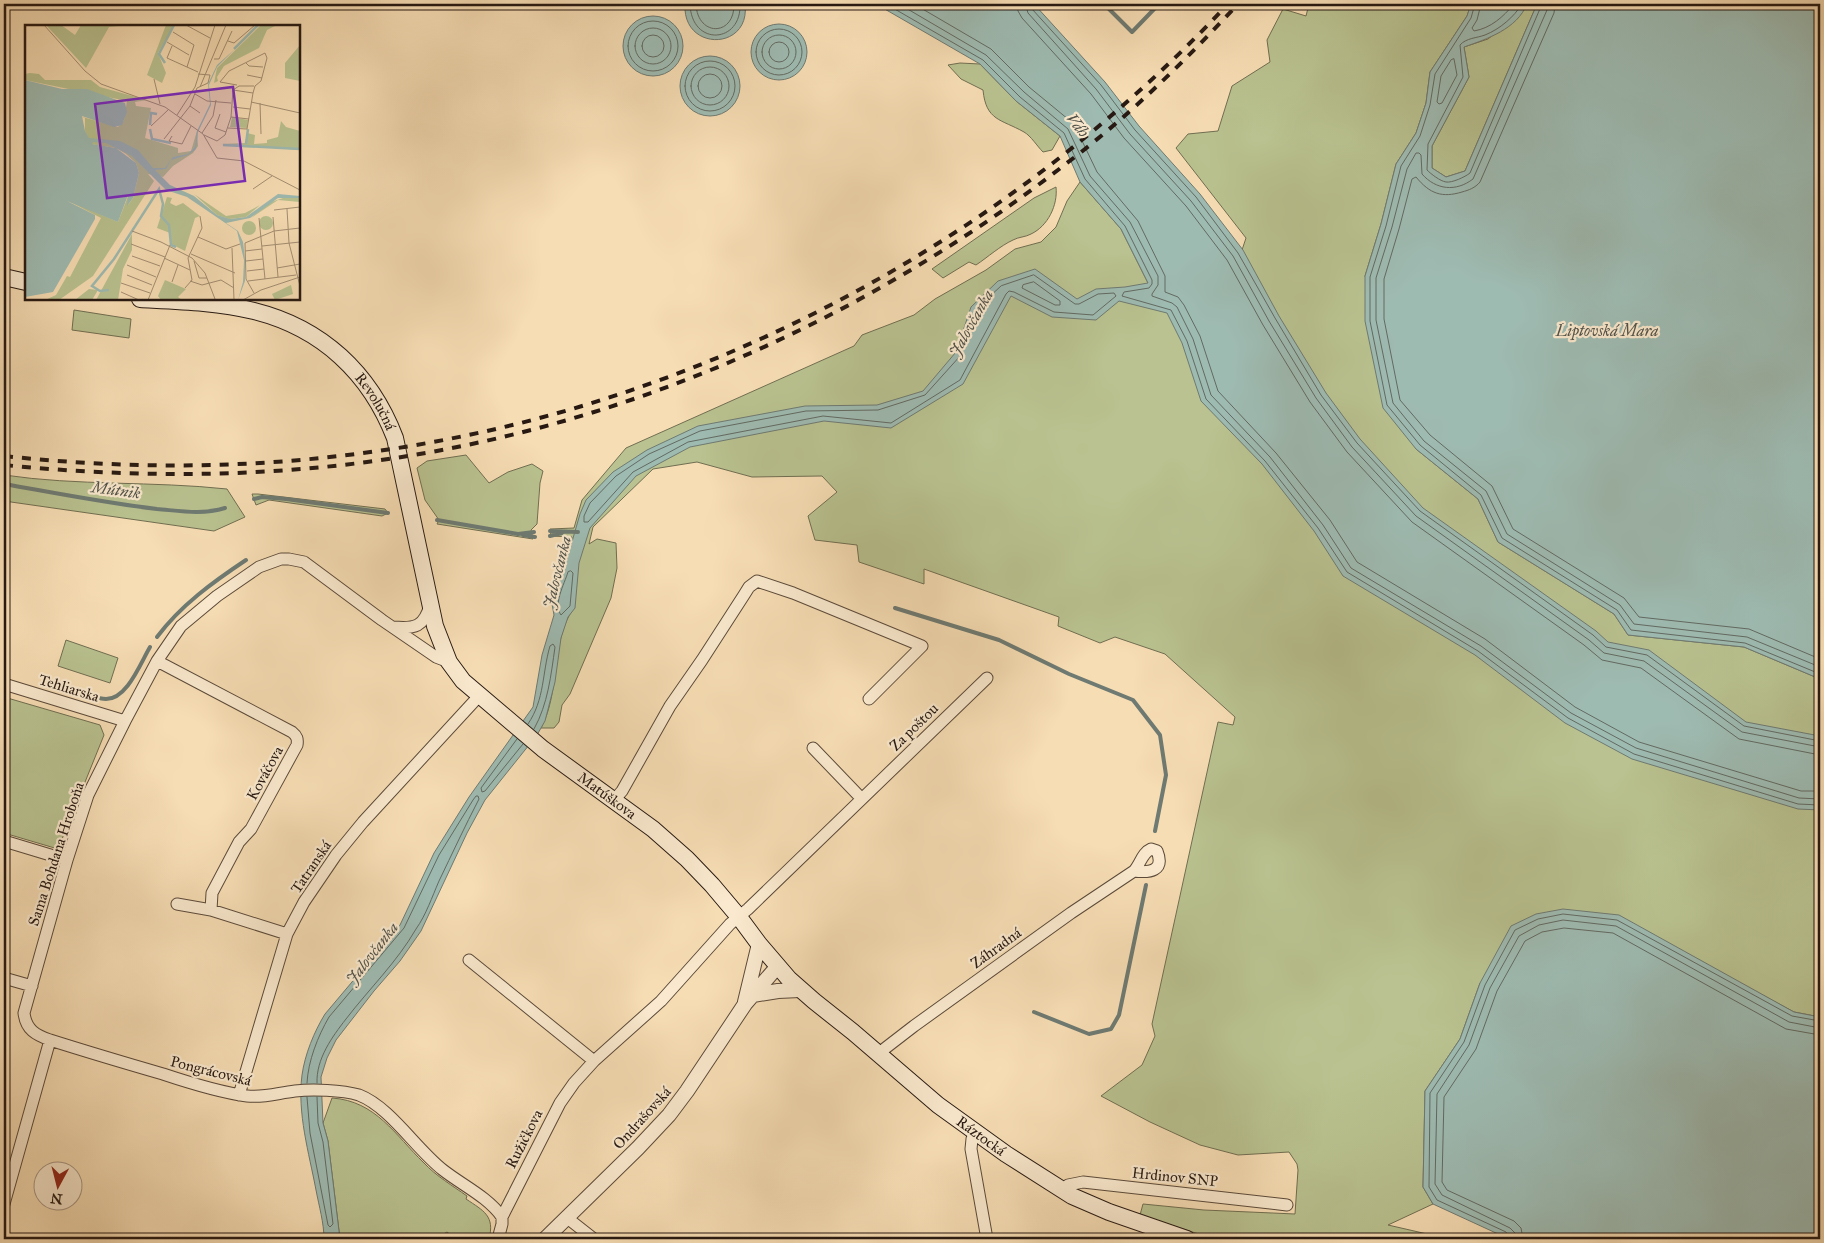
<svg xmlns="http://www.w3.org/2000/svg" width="1824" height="1243" viewBox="0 0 1824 1243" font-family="'IM FELL Great Primer',serif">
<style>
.green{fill:#b9c290;stroke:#706e51}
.water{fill:#9ebbb2;stroke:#6e7a72}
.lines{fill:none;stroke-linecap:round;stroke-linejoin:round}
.shore{stroke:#626a62;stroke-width:1}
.stream{stroke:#6e7a72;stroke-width:4}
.minor-casing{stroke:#5b4a3a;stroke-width:13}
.tertiary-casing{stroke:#5b4a3a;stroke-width:16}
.secondary-casing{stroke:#271912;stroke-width:18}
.minor{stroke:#fae9ce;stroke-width:11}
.tertiary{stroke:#fae9ce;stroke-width:14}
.secondary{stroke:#fae9ce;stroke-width:16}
.rail{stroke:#271912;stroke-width:4;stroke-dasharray:9 9;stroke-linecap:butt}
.labels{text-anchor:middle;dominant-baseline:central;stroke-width:4.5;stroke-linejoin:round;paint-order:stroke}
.street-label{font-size:15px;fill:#271912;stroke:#fae9ce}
.water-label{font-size:16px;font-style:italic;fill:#51524a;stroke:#fae9ce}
.inset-river{fill:none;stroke:#9ebbb2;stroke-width:2.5}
.inset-road{fill:none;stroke:#a48f73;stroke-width:1}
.view{fill:#7b2cbf;fill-opacity:0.15;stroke:#7b2cbf;stroke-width:2.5}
.inset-edge{fill:none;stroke:#271912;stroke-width:2.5}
</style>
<rect width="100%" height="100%" fill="#f7ddb4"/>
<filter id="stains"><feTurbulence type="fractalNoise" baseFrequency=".004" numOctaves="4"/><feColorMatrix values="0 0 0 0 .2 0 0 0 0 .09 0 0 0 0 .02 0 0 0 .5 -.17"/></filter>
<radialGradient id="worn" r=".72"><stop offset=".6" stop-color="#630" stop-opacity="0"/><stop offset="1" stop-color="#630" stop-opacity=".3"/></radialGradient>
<path class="green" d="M 1309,4 L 1471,4 L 1467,16 L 1430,72 L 1426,103 L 1416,133 L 1396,164 L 1381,224 L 1365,276 L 1416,449 L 1478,499 L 1498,542 L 1614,614 L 1628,635 L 1744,647 L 1820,679 L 1820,1017 L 1794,1012 L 1710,967 L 1480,983 L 1460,1039 L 1425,1091 L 1423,1187 L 1433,1204 L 1388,1225 L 1449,1239 L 1214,1239 L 1140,1215 L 1143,1204 L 1204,1210 L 1295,1214 L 1298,1170 L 1297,1164 L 1289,1152 L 1238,1155 L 1200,1145 L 1150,1122 L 1101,1096 L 1142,1065 L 1155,1036 L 1152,1024 L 1218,722 L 1233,725 L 1235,717 L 1165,654 L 1115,637 L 1100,643 L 1058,626 L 1059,617 L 924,569 L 924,584 L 859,562 L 857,545 L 815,540 L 808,516 L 837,492 L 822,476 L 752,477 L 697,462 L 653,469 L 593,527 L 589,544 L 597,539 L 616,543 L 617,568 L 611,598 L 570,694 L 562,705 L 559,722 L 554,728 L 541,728 C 561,691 550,640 574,608 L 552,604 L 572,537 L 551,536 L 550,529 L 574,528 L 582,500 L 626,448 L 854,346 L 862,335 L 914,315 L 935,299 L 986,270 L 1015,249 L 1041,242 L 1056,227 L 1067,201 L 1080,182 L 1121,229 L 1148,283 L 1242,250 L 1246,238 L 1176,148 L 1188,134 L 1218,131 L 1232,86 L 1270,62 L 1267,40 L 1283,9 L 1306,16 Z
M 1527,4 L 1537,4 L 1465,171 L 1446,177 L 1432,168 L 1432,146 L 1469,77 L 1464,47 L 1488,39 L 1525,9 Z
M 960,63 L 980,64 L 1016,101 L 1060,136 L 1052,150 L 1043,152 C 1037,146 1031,136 1024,132 C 1001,119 986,121 983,90 L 961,79 L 948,65 Z
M 1056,187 C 1058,205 1048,226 1031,234 C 1026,237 1018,237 1013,240 C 1000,246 988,257 976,265 L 969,262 L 943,278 L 932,269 L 1034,198 Z
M 74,310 L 131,319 L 129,338 L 72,330 Z
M 466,455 L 489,483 L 508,472 L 532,464 L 543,471 L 540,483 L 537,524 L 531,530 L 533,539 L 437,524 L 439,520 L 425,500 L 417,468 L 427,461 Z
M 4,475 C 78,486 153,481 227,489 L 245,517 L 214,531 L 4,501 Z
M 252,494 L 258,494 L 385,509 L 388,513 L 382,516 L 269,500 L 256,505 Z
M 66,640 L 118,658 L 110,683 L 58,666 Z
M 4,697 L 100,725 L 104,735 L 58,849 L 4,833 Z
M 332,1098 C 376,1101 395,1135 424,1163 C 436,1176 453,1186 467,1196 L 466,1199 C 484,1211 495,1216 489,1239 L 456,1239 L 447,1232 L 440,1236 L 441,1239 L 340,1239 L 328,1141 L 323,1123 Z"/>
<path class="water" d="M 685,4 L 745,4 C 751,51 682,52 685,4 Z
M 876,4 L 1034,4 L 1105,82 L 1139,126 L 1200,194 L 1243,250 L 1279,316 L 1326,393 L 1360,439 L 1423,508 L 1596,631 L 1608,642 L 1649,650 L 1746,722 L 1820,736 L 1820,810 L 1798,809 L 1632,759 L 1565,723 L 1475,655 L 1343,576 L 1314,531 L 1262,464 L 1201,401 L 1182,343 L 1167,313 L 1119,301 L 1096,320 L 1052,317 L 1011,296 L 963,384 L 891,428 L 824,421 L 690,447 L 636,476 L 590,528 L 579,563 L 575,608 L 568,617 L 561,638 L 555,682 L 545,721 L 537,735 L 485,800 L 467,833 L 421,931 L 400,961 L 374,991 L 336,1040 L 327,1058 L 321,1077 L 323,1123 L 328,1141 L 340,1239 L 324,1239 C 324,1223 319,1206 316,1190 C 309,1153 297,1113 302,1075 C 305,1054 314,1032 325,1014 L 400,925 L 434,853 L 469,797 L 533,707 L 542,655 L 554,615 L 552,604 L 567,559 L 580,514 L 586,500 L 613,472 L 647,450 L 698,426 L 805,406 L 877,405 L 923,391 L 956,352 L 971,307 L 998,281 L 1035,269 L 1077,299 L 1096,289 L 1125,287 L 1148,283 L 1121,229 L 1080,182 L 1060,136 L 1016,101 L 980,64 Z
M 1471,4 L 1527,4 C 1517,29 1487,39 1464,47 L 1469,77 L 1432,146 L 1432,168 L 1446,177 L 1465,171 L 1537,4 L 1820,4 L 1820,679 L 1744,647 L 1628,635 L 1614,614 L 1498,542 L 1478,499 L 1416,449 L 1383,408 L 1365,321 L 1365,276 L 1381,224 L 1396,164 L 1416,133 L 1426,103 L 1430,72 L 1467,16 Z
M623 46a30 30 0 1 1 60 0a30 30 0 1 1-60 0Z
M751 52a28 28 0 1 1 56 0a28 28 0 1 1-56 0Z
M680 86a30 30 0 1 1 60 0a30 30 0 1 1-60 0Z
M 1563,909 L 1619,915 L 1794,1012 L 1820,1017 L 1820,1239 L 1509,1239 L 1433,1204 L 1423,1187 L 1425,1091 L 1460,1039 L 1480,983 L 1511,926 L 1536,914 Z"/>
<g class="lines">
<path class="shore" d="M 690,4 C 691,47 742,44 740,4
M 696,4 C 697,37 735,37 734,4
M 886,4 L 983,60 L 1020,97 L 1064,133 L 1085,179 L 1125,226 L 1152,280 L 1152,284 L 1149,288 L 1124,292 L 1122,296 L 1171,310 L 1187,341 L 1206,399 L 1265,461 L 1318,528 L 1347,572 L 1478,651 L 1568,718 L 1634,754 L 1798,804 L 1820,805
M 899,4 L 986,55 L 1024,92 L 1068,129 L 1090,176 L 1130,222 L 1158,276 L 1158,285 L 1152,294 L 1152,296 L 1172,303 L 1177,307 L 1193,339 L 1211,395 L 1270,457 L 1323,525 L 1351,568 L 1481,646 L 1571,713 L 1636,748 L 1799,798 L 1820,799
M 914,4 L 991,49 L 1029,87 L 1074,124 L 1097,172 L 1138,221 L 1165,276 L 1165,292 L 1178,297 L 1184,305 L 1200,336 L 1218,391 L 1276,453 L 1330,520 L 1357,562 L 1485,639 L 1575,707 L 1639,742 L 1801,791 L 1820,791
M 1017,4 L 1018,11 L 1022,18 L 1091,94 L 1124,138 L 1186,206 L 1227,260 L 1263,325 L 1310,402 L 1347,452 L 1412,522 L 1584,645 L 1602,660 L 1641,668 L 1739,739 L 1820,755
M 1025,4 L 1028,13 L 1096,89 L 1130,134 L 1191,201 L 1233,256 L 1269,321 L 1316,398 L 1352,447 L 1416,516 L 1589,640 L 1604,653 L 1644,661 L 1742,732 L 1820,747
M 1031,4 L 1032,9 L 1101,85 L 1135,130 L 1196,197 L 1238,253 L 1275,318 L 1321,395 L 1357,443 L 1420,511 L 1593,635 L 1606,647 L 1647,655 L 1744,726 L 1820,741
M 1475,4 L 1471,18 L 1435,74 L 1430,105 L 1420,136 L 1401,166 L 1386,226 L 1370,277 L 1370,321 L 1387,405 L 1420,445 L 1481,495 L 1502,538 L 1617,610 L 1631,630 L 1745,643 L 1820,674
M 1481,4 L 1477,20 L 1472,28 L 1474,31 C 1491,28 1503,17 1514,4
M 1522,4 C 1514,17 1500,29 1485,35 C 1477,38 1466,38 1460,45 L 1463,77 L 1428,144 L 1427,170 C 1431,174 1440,181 1446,182 C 1452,183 1465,177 1470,173 L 1542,4
M 1548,4 L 1547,10 L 1473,179 C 1456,192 1436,190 1422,174 L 1421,155 L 1419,153 L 1416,153 L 1407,169 L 1392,227 L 1376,278 L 1376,320 L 1393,403 L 1424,441 L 1486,491 L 1507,534 L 1620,605 L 1634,624 L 1747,637 L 1820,667
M 1555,4 L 1554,13 L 1480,182 C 1475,188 1469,190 1462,192 C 1442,198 1430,194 1416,177 L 1412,179 L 1399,229 L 1384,279 L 1384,319 L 1400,400 L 1430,435 L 1492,486 L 1513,529 L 1624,598 L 1639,617 L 1749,629 L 1820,659
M628 46a25 25 0 1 1 50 0a25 25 0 1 1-50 0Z
M635 46a18 18 0 1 1 36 0a18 18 0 1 1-36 0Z
M756 52a23 23 0 1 1 46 0a23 23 0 1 1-46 0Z
M762 52a17 17 0 1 1 34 0a17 17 0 1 1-34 0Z
M642 46a11 11 0 1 1 22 0a11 11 0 1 1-22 0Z
M769 52a10 10 0 1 1 20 0a10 10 0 1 1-20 0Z
M 1454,59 L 1457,75 L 1442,103 L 1439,104 L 1437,102 L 1441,76 L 1451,60 Z
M685 86a25 25 0 1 1 50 0a25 25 0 1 1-50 0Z
M691 86a19 19 0 1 1 38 0a19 19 0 1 1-38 0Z
M698 86a12 12 0 1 1 24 0a12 12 0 1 1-24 0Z
M 1034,275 L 1075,304 L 1079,304 L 1098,294 L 1114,293 L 1116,296 L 1093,315 L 1054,312 L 1014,292 L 1009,291 L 1006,294 L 960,380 L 891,423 L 823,416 L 688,442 L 633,472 L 588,522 L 584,522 L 584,516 L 590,503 L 616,476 L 649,454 L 700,431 L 806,411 L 878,410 L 925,395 L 961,355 L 976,309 L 1001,286 Z
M 1034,282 L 1060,301 L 1060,305 L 1055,305 L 1022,288 L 1023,285 Z
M 571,571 L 573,573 L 570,606 L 561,615 C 553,604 564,585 568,572 Z
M 528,724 C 545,699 542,673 550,646 L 553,644 L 555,647 C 551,675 548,704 534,729
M 517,739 L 481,788 L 482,792 L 485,791 L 523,744
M 307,1083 C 308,1061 318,1036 329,1017 L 404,928 L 439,855 L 473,800 L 476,796 L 478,796 L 479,799 C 465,826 452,854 439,881 C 432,897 426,915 416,929 C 397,962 369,989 346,1019 C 332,1037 316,1059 317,1083
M 307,1097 L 310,1133 L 328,1225 L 330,1227 L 333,1224 L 323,1142 L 318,1123 L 317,1097
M 1510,1239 L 1506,1232 L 1437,1200 L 1429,1187 L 1430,1093 L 1464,1042 L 1485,985 L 1515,930 L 1538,919 L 1563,914 L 1617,920 L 1792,1016 L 1820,1021
M 1516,1239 L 1515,1233 L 1510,1228 L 1442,1195 L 1435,1184 L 1437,1094 L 1469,1045 L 1490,988 L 1519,936 L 1539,925 L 1563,920 L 1616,926 L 1789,1022 L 1820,1028
M 1523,1239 L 1521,1228 L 1514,1221 L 1447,1190 L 1442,1182 L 1444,1097 L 1476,1049 L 1497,991 L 1525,941 L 1542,932 L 1564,928 L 1613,933 L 1786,1029 L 1820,1035"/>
<path class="stream" d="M 1104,4 L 1132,32 L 1159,4
M 4,484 C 55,493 105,503 157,509 C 181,511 202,515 225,508
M 254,499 L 262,497 L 286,499 L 388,513
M 437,520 L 518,534 L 534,532
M 550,531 L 578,532
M 523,535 L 535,537
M 550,536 L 562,533
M 895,608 L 999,640 L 1069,674 L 1133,700 L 1160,735 L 1166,775 L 1155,831
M 157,637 C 181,605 213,582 246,560
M 83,697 L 84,694 L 86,694 C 93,696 99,699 106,699 C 127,699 140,664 150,647
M 1034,1012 L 1089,1034 L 1111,1029 L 1119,1015 L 1146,885"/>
<g class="minor-casing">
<path id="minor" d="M 393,627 C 415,629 424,627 430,605
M 157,661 L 292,732 C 297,736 298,739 297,745 L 251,829 L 239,842 L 212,893 L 211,910
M 4,684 L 125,721
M 813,748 L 861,798
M 614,800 L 622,791 L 670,706 L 702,660 L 744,595 L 749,587 L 757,581 L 793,593 L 922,646 L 869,699
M 4,841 L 67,860
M 177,904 L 211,910 L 287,934
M 469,960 L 594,1061 L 574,1083 L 560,1103 L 502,1217 L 502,1224 L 498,1239
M 4,978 L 32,986
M 50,1040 C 88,1052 125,1063 163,1074 C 190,1083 218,1092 247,1096 C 264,1098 278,1093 295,1091 C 312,1089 342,1090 359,1095 C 390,1107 416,1149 443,1170 C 462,1185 488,1197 502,1217
M 879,1053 L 914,1026 L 1071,913 L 1134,871 C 1141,863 1142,853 1151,849 L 1157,851 C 1165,871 1150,873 1134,871
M 594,1061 L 661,1001 L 730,924 L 748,909 L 987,678
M 239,1095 L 287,934 L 304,902 L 336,855 L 363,822 L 479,696
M 975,1133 L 972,1139 L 971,1149 L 987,1239
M 1062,1190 L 1068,1185 L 1083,1182 L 1287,1205
M 4,1204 L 50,1040 C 36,1035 26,1030 24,1013 L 67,860 L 88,795 L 125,721 L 157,661 L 181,626 L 217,596 L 259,567 L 281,559 L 289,559 L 304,562 L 382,620 L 436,657 L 449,662
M 566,1217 L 594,1239"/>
</g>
<g class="tertiary-casing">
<path id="tertiary" d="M 753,995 L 778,991 L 800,990
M 745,1002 L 759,944
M 545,1239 L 638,1148 L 669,1115 L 687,1091 L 745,1004 L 777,967"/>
</g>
<g class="secondary-casing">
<g id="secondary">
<path d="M 4,277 L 26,282"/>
<path id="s1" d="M 140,299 C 178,301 217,302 254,311 C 322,328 370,373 395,438 L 435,626 L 449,662 L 463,681 L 543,749 L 653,829 L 687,859 L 712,885 L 739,917 L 759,944 L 789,979 L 814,1001 L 853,1032 L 938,1105 L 1006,1154 L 1072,1196 L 1109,1212 L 1187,1239"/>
</g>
</g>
<use href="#minor" class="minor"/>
<use href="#tertiary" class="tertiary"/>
<use href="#secondary" class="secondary"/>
<path class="rail" d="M 4,456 C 124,469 244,469 363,453 C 693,410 1001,246 1228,4
M 4,465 C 125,477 246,478 367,462 C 621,429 866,320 1067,163 C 1129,116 1185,61 1238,4"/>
</g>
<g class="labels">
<g class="street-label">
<text stroke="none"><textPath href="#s1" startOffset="271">Revolučná</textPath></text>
<text transform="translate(69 688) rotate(17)">Tehliarska</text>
<text transform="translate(914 727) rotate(-44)">Za poštou</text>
<text transform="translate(265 773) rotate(-61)">Kováčova</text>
<text stroke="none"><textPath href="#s1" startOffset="751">Matúškova</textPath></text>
<text transform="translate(56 854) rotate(-72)">Sama Bohdana Hroboňa</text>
<text transform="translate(311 867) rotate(-56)">Tatranská</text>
<text transform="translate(996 948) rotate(-36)">Záhradná</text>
<text transform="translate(211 1071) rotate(14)">Pongrácovská</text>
<text transform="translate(642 1118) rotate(-48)">Ondrašovská</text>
<text stroke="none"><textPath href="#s1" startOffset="1259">Ráztocká</textPath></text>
<text transform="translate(524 1139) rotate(-63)">Ružičkova</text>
<text transform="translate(1175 1177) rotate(6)">Hrdinov SNP</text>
</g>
<g class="water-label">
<text transform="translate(1078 125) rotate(51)">Váh</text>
<text transform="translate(971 323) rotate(-61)">Jalovčanka</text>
<text x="1607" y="330">Liptovská Mara</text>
<text transform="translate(116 490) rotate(8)">Mútnik</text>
<text transform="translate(557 572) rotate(-76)">Jalovčanka</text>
<text transform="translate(372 953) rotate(-52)">Jalovčanka</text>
</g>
</g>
<g transform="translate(25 25)">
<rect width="275" height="275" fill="#f7ddb4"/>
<path d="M 21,0 L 36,0 L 50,10 L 56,0 L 104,0 L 84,2 L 61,43 ZM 141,0 L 149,0 L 133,28 L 141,48 L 137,58 L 122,50 ZM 236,0 L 252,0 L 242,5 L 234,23 L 199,41 L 192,52 L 193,56 L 189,58 L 192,43 ZM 275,20 L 275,56 L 260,53 L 260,38 ZM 5,48 L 14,49 L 20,55 L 66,55 L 75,62 L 122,75 L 110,77 L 111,81 L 126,83 L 120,113 L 153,123 L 153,128 L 166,126 L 172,106 L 173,121 L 168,128 L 148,141 L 138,152 L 123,149 L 129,156 L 68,251 L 34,275 L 20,275 L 31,270 L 42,251 L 45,252 L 76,193 L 38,173 L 93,197 L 109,156 L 103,180 L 108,173 L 114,148 L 111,138 L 101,129 L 91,123 L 66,119 L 60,106 L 60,93 L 54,91 L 93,102 L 99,95 L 102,76 L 0,55 L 0,49 ZM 207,92 L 223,95 L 222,103 L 205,102 ZM 256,96 L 261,102 L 275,106 L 275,125 L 196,119 L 220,118 L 222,108 L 230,110 L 229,119 L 242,118 L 242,115 L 253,112 ZM 169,169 L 201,191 L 220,188 L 235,180 L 221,192 L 204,194 L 192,190 ZM 264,171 L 275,173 L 275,177 L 253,175 L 226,193 L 243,178 ZM 142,172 L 147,173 L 145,178 L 151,181 L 158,178 L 175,191 L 170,193 L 160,226 L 146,219 L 145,208 L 132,203 ZM234 198a7 7 0 1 1 14 0a7 7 0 1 1-14 0ZM217 203a7 7 0 1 1 14 0a7 7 0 1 1-14 0ZM 107,209 L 107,225 L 98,244 L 93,275 L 71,275 ZM 140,255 L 161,264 L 153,272 L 157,275 L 136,275 L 133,271 ZM 266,260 L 268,269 L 250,275 L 247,269 ZM 64,264 L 73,265 L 67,275 L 50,275 Z" fill="#b9c290"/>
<path d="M 210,24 L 192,42 L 184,60 L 186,80 L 173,107 L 171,124 L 163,130 L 146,135 L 141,144 L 130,145 L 145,160 L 169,171 L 192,190 L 205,194 L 221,192 L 253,169 L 275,171 L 275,173 L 253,173 L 225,193 L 201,198 L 213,206 L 218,217 L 220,234 L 220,256 L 213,275 L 218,257 L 219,235 L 212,206 L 162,172 L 141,165 L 107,131 L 81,118 L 68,117 L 67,119 L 91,123 L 111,138 L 114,148 L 108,173 L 102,181 L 103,170 L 93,197 L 42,176 L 70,190 L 70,194 L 28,267 L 0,272 L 0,55 L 37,64 L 62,64 L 100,78 L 102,87 L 97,100 L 89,102 L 57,91 L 60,106 L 64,113 L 95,116 L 113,125 L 128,143 L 140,143 L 148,132 L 163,129 L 170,122 L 172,106 L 185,79 L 183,59 L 192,40 Z" fill="#9ebbb2"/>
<path class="inset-river" d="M 209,24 L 233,0M 140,38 L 134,29 L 149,0M 125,100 L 126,88 L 132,89M 125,104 L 127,114 L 146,118M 221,119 L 223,104M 198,120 L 275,124M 84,265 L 75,266 L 67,261 L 89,234 L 134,164 L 138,179 L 136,191 L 144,200 L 146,220 L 151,222"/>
<path class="inset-road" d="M 19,0 L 60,46 L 76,59 L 140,82 L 178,109 L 192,133 L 219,136 L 275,165M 161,0 L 185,13M 148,7 L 169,20 L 162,42M 203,16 L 209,18 L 230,0M 142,17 L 164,30M 147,21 L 142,33 L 173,47M 189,34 L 194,34 L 207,6M 221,38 L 224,41 L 238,42M 173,49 L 185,50 L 183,58 L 172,63 L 165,81 L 175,88M 222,50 L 237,53M 129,54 L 135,79M 195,57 L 204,46 L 240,28 L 242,33 L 236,56 L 230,61 L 228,68M 195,57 L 212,60M 175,62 L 201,0M 208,65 L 214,61 L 229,61M 170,69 L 182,76 L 206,78M 226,77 L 275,88M 235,78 L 236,109M 208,82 L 225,84M 195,89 L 190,103 L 201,107M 152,90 L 170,62 L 190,0M 206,92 L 224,94M 126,101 L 143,85M 203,103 L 222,104 L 228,68 L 208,65M 177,108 L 188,91 L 191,75M 179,110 L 192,116 L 200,110 L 206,92 L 208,65M 147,111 L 144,116 L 157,119 L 166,101M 139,114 L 165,81M 228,164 L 247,151M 262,184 L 264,218 L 275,261M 249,185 L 275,182M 248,192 L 253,252M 234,193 L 240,254M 107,206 L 136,217 L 167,233 L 180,248 L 190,274M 249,206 L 275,203M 173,212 L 201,224 L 215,219M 106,219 L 140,232M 237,221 L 275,217M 207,223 L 209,275M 220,226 L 237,224M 166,229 L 210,248M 107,231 L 135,241M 139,233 L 165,245M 169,236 L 174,253 L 182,253M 221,236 L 238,234M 102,240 L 131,252M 252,243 L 275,239M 222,246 L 239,244M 102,250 L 127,260M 165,256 L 177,260 L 196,255 L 209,263M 223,256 L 271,250M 147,257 L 153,240M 96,258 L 125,268M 160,263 L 167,255 L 163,233 L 177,203 L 175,191M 96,267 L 114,275M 229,268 L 221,254 L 220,218 L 249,206M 123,275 L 145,220M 180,275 L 197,275M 218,275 L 236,265 L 275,252"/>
<path class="view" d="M 208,62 L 220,156 L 82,173 L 70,79 Z"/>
<rect width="275" height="275" class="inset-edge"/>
</g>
<rect width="1824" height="1243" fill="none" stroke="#f7ddb4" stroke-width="20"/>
<rect x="5" y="5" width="1814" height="1233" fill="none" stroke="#271912" stroke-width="2.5"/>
<rect x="10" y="10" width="1804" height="1223" fill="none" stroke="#271912"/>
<g transform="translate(58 1186) rotate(187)"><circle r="24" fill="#fae9ce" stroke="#a69683"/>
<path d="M0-4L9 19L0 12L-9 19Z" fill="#8f2418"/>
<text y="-8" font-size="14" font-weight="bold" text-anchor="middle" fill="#271912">N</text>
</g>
<rect width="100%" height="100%" filter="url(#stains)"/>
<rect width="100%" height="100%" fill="url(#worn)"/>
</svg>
